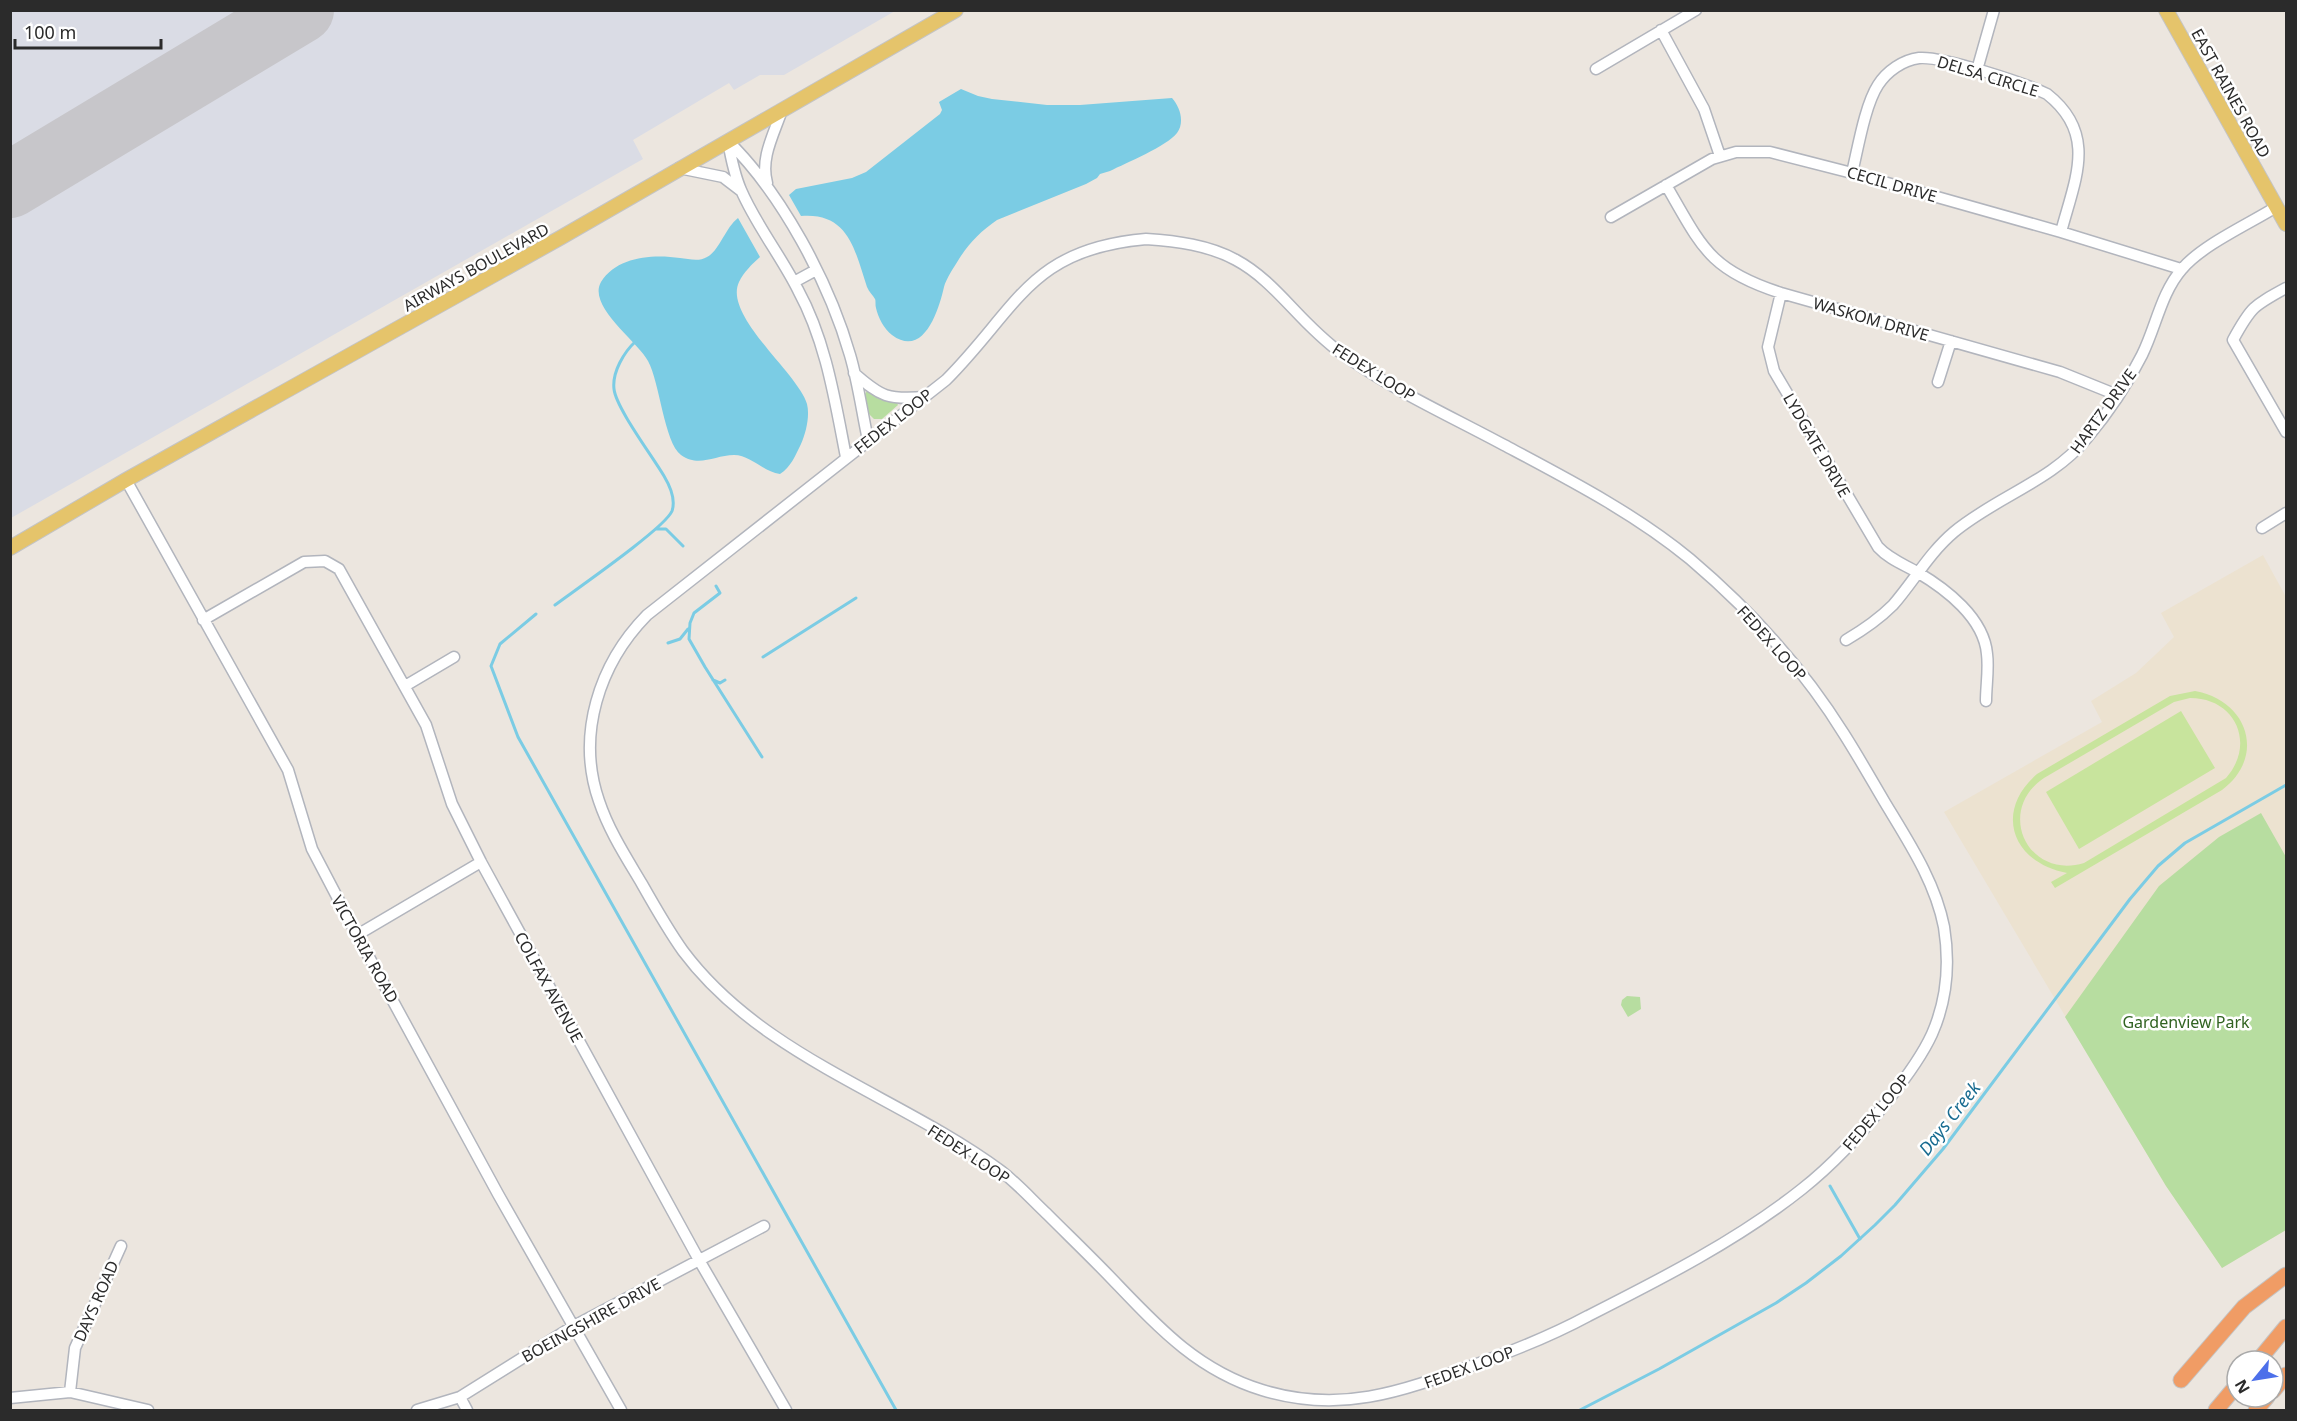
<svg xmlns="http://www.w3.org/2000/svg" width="2297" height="1421" viewBox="0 0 2297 1421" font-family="'Noto Sans',sans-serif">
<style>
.education{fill:#ece2d0}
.airport{fill:#dadce5}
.green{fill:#b7dda0}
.pitch{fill:#c8e49d;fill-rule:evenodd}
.water{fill:#7bcce4}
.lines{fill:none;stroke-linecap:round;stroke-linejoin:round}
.stream{stroke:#7bcce4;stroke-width:3}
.runway{stroke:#c7c6ca;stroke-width:66}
.minor-casing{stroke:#b2b5bd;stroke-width:13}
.major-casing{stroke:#c4c4c4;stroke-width:16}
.highway-casing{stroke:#c4c4c4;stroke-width:17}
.minor{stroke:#fff;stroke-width:10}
.major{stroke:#e5c46b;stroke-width:14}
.highway{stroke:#f09c65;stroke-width:15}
.labels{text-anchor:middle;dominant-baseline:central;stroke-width:5;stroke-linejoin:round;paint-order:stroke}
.street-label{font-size:16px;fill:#2b2b2b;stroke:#fff}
.park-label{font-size:16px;fill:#316321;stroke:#fff}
.water-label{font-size:18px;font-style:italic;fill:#196c91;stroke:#fff}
</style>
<rect width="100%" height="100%" fill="#ece6df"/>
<path class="education" d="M 2263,555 L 2286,597 L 2286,1230 L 2222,1268 L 2166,1186 L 1944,812 L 2102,722 L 2091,701 L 2136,673 L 2174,637 L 2161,613 Z"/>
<path class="airport" d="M 11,10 L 895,10 L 895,11 L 784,75 L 760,75 L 734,90 L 729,83 L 633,140 L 643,159 L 11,518 Z"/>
<path class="green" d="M 867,391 L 877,398 L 897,403 L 898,405 L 882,419 L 874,419 L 869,414 L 865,394 Z
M 2261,813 L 2286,857 L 2286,1230 L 2222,1268 L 2166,1186 L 2065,1017 L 2159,886 L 2219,837 Z
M 1627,996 L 1640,997 L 1641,1009 L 1628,1017 L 1621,1005 L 1622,1000 Z"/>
<path class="pitch" d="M 2195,691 C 2249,701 2266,757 2222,790 L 2055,888 L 2051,882 L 2067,873 C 2013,863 1993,812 2037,774 L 2170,696 ZM 2190,698 C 2236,698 2256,744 2226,778 L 2084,863 C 2028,880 1995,811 2044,778 L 2174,702 Z
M 2181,711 L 2215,768 L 2079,849 L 2046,792 Z"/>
<path class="water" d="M 961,89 L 978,96 L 992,99 L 1047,105 L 1080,105 L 1172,98 C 1180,107 1185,122 1177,133 C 1167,146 1126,163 1110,171 L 1100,174 L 1097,178 L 1086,184 L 997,220 C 981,231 969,243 959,259 C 954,267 946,279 944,287 C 939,309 924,359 892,335 C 884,329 878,317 876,308 C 875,305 876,301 875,299 C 873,295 869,292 867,287 C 855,251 849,212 801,216 L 789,195 L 796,189 L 852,178 L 866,172 L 940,114 L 942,110 L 939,102 Z
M 738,218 L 760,257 C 752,264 744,272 739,282 C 723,316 798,373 807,404 C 810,416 806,433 801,444 C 795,456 791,467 780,474 C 763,472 751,455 734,455 C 715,455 699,468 681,455 C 664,442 660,383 648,361 C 638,342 587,306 601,282 C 617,256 654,254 680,258 C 689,259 699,262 707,257 C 720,250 725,228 738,218 Z"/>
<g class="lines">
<path class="stream" d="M 656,529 L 666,529 L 683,546
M 716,586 L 720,593 L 694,613 L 690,623 L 689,639 L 705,667 L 762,757
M 555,605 C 575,590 665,528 672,511 C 676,499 670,486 664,476 C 653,457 616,408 614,389 C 612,372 624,352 636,341
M 536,614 L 500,644 L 491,666 L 518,737 L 896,1410
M 668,643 L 680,639 L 688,629
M 763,657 L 856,598
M 713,680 L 720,683 L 725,680
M 1830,1186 L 1860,1239
M 1580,1410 L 1659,1369 L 1776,1303 L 1806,1283 L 1841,1256 L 1875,1225 L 1895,1205 L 1943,1149 L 2130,899 L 2158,866 L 2185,843 L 2286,785"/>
<path class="runway" d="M 10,185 L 301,10"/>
<g class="minor-casing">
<path id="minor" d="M 1661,30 L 1704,109 L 1720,156
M 1596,69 L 1696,10
M 1977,70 L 1994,10
M 728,141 C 731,158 734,174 741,190 C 756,225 781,256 798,290 C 826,341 835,401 846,457
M 728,141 C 782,194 829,282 850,355 C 858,382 862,412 868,440
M 679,168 L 723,177 L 740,190
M 1852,173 C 1858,148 1865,105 1878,85 C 1887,71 1903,60 1919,58 C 1943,56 2024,83 2047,94 C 2098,134 2075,179 2061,232
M 767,183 C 760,158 774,134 782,110
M 1666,185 C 1702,247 1709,270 1781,293 L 2060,372 L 2117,395
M 1611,217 L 1712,159 L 1736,152 L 1770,152 L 1852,173 L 2061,232 L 2181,269
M 1146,239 C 1176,241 1209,245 1236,260 C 1264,275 1284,300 1306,322 C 1321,337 1336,351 1354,362 C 1401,394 1454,418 1504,445 C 1568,479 1634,513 1690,559 C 1749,609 1803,668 1844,734 C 1858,756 1871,779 1884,801 C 1908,841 1935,881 1944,927 C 1950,964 1947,1000 1932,1034 C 1921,1058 1905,1079 1889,1099 C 1863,1132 1835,1163 1802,1189 C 1738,1240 1661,1279 1588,1316 C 1551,1336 1513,1351 1474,1365 C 1400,1392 1340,1414 1262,1390 C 1197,1370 1158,1327 1113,1280 C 1092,1258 1069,1236 1047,1214 C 1032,1200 1018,1184 1001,1171 C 898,1095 762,1057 683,951 C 668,930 655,907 642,884 C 626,857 609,831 599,801 C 576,735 599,664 647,615 L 946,380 C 1018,308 1029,249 1146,239 Z
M 794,282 L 816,270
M 2286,288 C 2253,306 2251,307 2233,340 L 2286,432
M 1781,293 L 1768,347 L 1774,371 L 1878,547 C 1889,559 1903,564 1917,572 C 1946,589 1984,618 1987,654 C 1989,669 1986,686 1986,701
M 854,373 C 881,397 888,400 925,397
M 1938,382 L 1951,341
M 126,480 L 288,770 L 312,849 L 357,935 L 498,1194 L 621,1410
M 2262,528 L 2286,513
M 203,620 L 304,562 L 325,561 L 339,569 L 426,725 L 452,804 L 481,862 L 699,1260 L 786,1410
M 1846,640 C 1863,630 1879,619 1893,605 C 1914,581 1929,553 1954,532 C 1996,497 2052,481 2087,438 C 2107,414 2128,383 2142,355 C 2156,327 2161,293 2182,269 C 2202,245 2249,224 2276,207
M 405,686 L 454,657
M 357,935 L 481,862
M 70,1392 L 75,1348 L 121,1246
M 460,1397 L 467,1410
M 10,1398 L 70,1392 L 148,1410
M 417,1410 L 460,1397 L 572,1327 L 764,1226"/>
</g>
<g class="major-casing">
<path id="major" d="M 2166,10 L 2286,224
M 10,548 L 126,480 L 560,238 L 956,10"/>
</g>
<g class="highway-casing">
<path id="highway" d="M 2258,1361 L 2286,1327
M 2181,1380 L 2244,1307 L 2286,1275
M 2273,1391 L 2286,1375
M 2216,1410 L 2237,1385
M 2256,1410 L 2267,1397"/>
</g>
<use href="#minor" class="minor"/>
<use href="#major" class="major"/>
<use href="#highway" class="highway"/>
</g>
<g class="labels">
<g class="street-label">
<text transform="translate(1988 76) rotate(17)">DELSA CIRCLE</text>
<text transform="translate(2231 93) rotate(61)">EAST RAINES ROAD</text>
<text transform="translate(1892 184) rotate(16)">CECIL DRIVE</text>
<text transform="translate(476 267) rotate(-29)">AIRWAYS BOULEVARD</text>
<text transform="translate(1871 319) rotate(16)">WASKOM DRIVE</text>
<text transform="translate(1374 372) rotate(32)">FEDEX LOOP</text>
<text transform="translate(2103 411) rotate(-54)">HARTZ DRIVE</text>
<text transform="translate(893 421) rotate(-38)">FEDEX LOOP</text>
<text transform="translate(1817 445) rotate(60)">LYDGATE DRIVE</text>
<text transform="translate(1772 643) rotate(48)">FEDEX LOOP</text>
<text transform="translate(365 949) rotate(61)">VICTORIA ROAD</text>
<text transform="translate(549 987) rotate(61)">COLFAX AVENUE</text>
<text transform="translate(1876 1112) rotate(-50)">FEDEX LOOP</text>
<text transform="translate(969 1154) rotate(33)">FEDEX LOOP</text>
<text transform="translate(96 1301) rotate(-66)">DAYS ROAD</text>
<text transform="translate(591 1320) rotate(-29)">BOEINGSHIRE DRIVE</text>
<text transform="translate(1469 1367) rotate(-20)">FEDEX LOOP</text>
</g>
<g class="park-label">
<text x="2186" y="1022">Gardenview Park</text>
</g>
<g class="water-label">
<text transform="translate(1949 1118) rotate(-52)">Days Creek</text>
</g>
</g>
<rect width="2297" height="1421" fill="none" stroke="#2b2b2b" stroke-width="24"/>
<g transform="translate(2255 1379) rotate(240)"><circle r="28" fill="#ffffff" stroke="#aaaaaa" stroke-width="1.5"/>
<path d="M0-4.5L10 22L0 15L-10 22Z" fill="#4d70ea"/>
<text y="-9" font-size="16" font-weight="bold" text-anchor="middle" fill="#2b2b2b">N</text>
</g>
<path d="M15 39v9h146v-9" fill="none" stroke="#2b2b2b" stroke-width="3"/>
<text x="24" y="39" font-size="18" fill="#2b2b2b" stroke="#ffffff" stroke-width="4.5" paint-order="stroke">100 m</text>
</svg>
